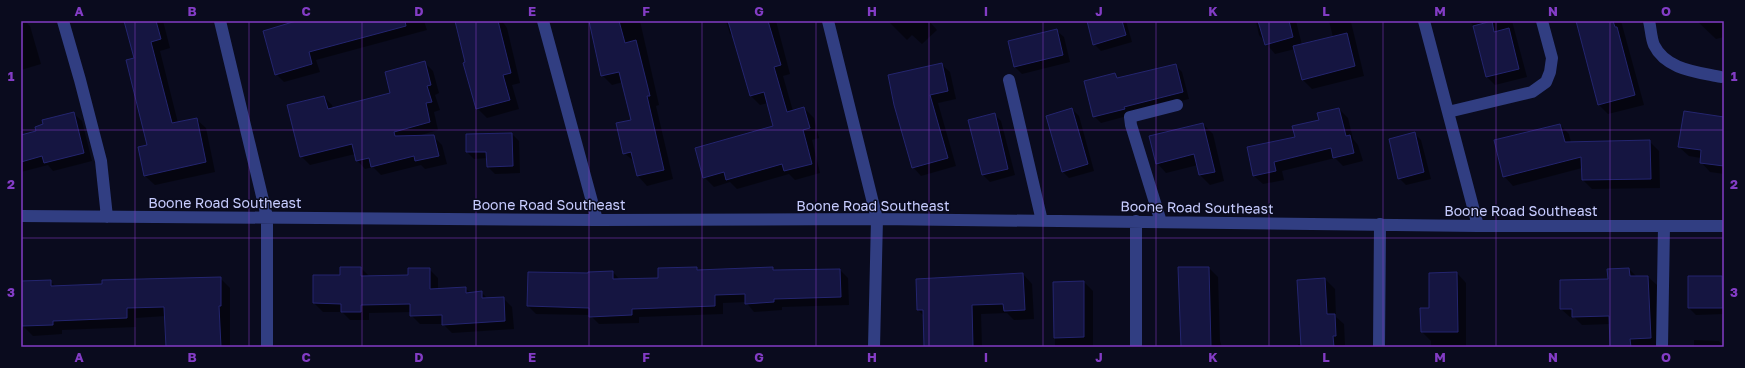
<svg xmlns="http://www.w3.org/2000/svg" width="1745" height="368" viewBox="0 0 1745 368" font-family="'Golos Text',sans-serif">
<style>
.shadow{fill:#0007}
.building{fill:#151541;stroke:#24256f}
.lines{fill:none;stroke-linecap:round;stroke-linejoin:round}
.minor{stroke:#313e82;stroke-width:12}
.grid{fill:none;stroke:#833cc5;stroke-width:1;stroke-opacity:0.55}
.labels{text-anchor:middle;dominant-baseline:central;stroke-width:3;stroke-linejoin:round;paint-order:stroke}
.street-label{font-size:14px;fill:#c7ccff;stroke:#0a0b1e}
.neatline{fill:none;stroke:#833cc5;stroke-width:1.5}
.grid-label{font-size:13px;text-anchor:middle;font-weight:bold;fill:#833cc5}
</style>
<rect width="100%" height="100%" fill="#0a0b1e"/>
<path class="shadow" d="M 21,21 L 25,21 L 30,26 L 41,64 L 21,70 Z
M 125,21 L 163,21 L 170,48 L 160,51 L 178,123 L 196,119 L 206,128 L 215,172 L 155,185 L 145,176 L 139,148 L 148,145 L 135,59 Z
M 309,21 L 424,21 L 427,30 L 316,60 L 320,72 L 284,82 L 276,74 Z
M 456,21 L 502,21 L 507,28 L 520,83 L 512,85 L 519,109 L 487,118 L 477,108 Z
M 590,21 L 640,21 L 659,105 L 656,106 L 673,179 L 647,186 L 638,176 L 635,162 L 624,153 L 632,121 L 623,82 L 612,85 L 602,75 Z
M 726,21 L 776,21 L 790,74 L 783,76 L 793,111 L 804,108 L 814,118 L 819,138 L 812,140 L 820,173 L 795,180 L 789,174 L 737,189 L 730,182 L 714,187 L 704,177 L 774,127 L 768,103 L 760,105 L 751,96 L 734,37 L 730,34 Z
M 888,21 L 929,21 L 937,30 L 922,44 L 912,35 L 907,40 Z
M 1090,21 L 1126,21 L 1132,42 L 1101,51 L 1094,44 Z
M 1256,21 L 1296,21 L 1302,45 L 1333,37 L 1329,21 L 1356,21 L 1351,22 L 1364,76 L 1312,89 L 1302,79 L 1295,49 L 1275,54 L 1259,35 Z
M 1469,21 L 1512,21 L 1527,77 L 1495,85 L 1487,77 L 1474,26 Z
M 1576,21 L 1621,21 L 1644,105 L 1608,114 L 1598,104 Z
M 1697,21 L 1724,21 L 1724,37 L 1716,39 Z
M 1057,31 L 1064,37 L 1070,62 L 1022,74 L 1015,67 L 1010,42 Z
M 424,62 L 433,71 L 439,93 L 435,95 L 440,110 L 434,112 L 438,130 L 418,136 L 433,136 L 442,145 L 447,164 L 425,169 L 421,165 L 381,175 L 373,167 L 365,169 L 357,160 L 355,154 L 310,165 L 301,156 L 324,97 L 332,105 L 333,108 L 392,94 Z
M 941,64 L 950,72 L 956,99 L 938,103 L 956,166 L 921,176 L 913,167 L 895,104 Z
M 1175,65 L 1182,72 L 1189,99 L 1130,113 L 1131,115 L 1101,123 L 1094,116 L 1115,74 L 1119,79 Z
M 1072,109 L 1079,116 L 1094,171 L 1069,178 L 1062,171 Z
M 1339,109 L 1348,118 L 1353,139 L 1358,145 L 1363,161 L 1343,166 L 1335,158 L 1282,171 L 1284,180 L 1263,184 L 1254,176 L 1296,138 Z
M 73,113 L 82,121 L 92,161 L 53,171 L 48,165 L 21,172 L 21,136 L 37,132 Z
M 994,114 L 1001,121 L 1015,175 L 990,182 L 983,175 L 969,120 Z
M 1724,118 L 1724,174 L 1710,172 L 1701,162 L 1701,158 L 1689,156 L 1679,147 Z
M 1203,124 L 1213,134 L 1224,181 L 1210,185 L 1200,175 L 1198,165 L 1166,173 L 1157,163 Z
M 1560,125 L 1569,134 L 1571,143 L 1649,141 L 1659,151 L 1660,188 L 1592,189 L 1583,180 L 1582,168 L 1513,186 L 1504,176 Z
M 512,134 L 519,141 L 520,173 L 495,174 L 488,167 L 488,158 L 474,159 L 467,152 Z
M 1415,134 L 1421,140 L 1431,179 L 1406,185 L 1399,178 Z
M 361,268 L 370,277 L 409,276 L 429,269 L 438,278 L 438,289 L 465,288 L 471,293 L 481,292 L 488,299 L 503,298 L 512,307 L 514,329 L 452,333 L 443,324 L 420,324 L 411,315 L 411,312 L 369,313 L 369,320 L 350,320 L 342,312 L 323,312 L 314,303 L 341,276 Z
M 696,268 L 700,271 L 772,268 L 776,271 L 840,270 L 848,278 L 849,305 L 782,307 L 782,310 L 754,312 L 746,302 L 723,303 L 723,314 L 639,317 L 639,323 L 599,324 L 590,315 L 536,314 L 528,306 L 589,274 L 613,272 L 620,280 L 659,279 Z
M 1209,268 L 1218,277 L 1220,341 L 1222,347 L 1183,347 Z
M 1629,269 L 1637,277 L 1648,277 L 1657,285 L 1659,346 L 1607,347 L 1611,345 L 1610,324 L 1582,325 L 1574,317 L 1570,317 L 1561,309 Z
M 1457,273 L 1466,283 L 1466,347 L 1431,347 L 1431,341 L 1422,332 L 1430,309 Z
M 1023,274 L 1032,284 L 1034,319 L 1014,320 L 1007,313 L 981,314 L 982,347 L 925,347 L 924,316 L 918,310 Z
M 1689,277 L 1724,277 L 1724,314 L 1696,315 L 1689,308 Z
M 220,278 L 230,288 L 230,347 L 167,347 L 165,316 L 136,318 L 136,327 L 62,330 L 62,334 L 33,336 L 23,326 L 23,320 L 21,320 L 21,282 L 50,281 L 56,287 Z
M 1325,279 L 1335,289 L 1336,317 L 1344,324 L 1345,345 L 1342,346 L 1342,347 L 1299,347 L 1298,344 L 1302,344 Z
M 1084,282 L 1093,291 L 1093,346 L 1055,347 L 1054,283 Z
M 1694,340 L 1719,341 L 1724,347 L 1694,347 Z"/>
<path class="building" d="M 124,21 L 156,21 L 161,39 L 151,42 L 172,123 L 197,118 L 206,162 L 144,176 L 138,147 L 147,145 L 126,60 L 134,58 Z
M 296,21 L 405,21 L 406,26 L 309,52 L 312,64 L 275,75 L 263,31 Z
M 455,21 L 498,21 L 511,73 L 503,75 L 510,100 L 476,109 L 463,63 L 465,62 Z
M 589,21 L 619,21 L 625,43 L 636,40 L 650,96 L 647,96 L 664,170 L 637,176 L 631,152 L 623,154 L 616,123 L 631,120 L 619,72 L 601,76 Z
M 728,21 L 768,21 L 781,65 L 774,67 L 787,112 L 804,107 L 810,128 L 803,130 L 812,164 L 784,171 L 782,164 L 726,180 L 724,172 L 703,178 L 695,148 L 773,126 L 764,92 L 750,96 Z
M 1087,21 L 1122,21 L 1126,35 L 1093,45 Z
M 1258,21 L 1289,21 L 1293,37 L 1265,45 Z
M 1492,21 L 1494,32 L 1509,28 L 1519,69 L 1486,77 L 1473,26 Z
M 1576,21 L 1613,21 L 1615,27 L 1617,27 L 1635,95 L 1598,105 Z
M 1057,29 L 1063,55 L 1014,67 L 1008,41 Z
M 1347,33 L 1355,66 L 1302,80 L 1293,46 Z
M 425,61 L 431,85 L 427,86 L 432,102 L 426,103 L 430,122 L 394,132 L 395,136 L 434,135 L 439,156 L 415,161 L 414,156 L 371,167 L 369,158 L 356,161 L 352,144 L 300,157 L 287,105 L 324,96 L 328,109 L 390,93 L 385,72 Z
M 942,63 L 948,91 L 930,95 L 948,158 L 912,168 L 894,105 L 888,75 Z
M 1176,64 L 1183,92 L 1124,107 L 1125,109 L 1093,117 L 1084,81 L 1115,73 L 1117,78 Z
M 1072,108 L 1088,164 L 1062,172 L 1046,116 Z
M 1339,108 L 1346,136 L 1350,135 L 1354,153 L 1333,158 L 1331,148 L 1274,162 L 1276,171 L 1253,176 L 1247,147 L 1295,137 L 1292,126 L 1319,120 L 1317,113 Z
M 1684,111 L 1724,117 L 1724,166 L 1700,163 L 1701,150 L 1678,147 Z
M 74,112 L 84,153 L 44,163 L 42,156 L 21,162 L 21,135 L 36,131 L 35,127 L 43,124 L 42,120 Z
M 995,113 L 1008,169 L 982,175 L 968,120 Z
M 1203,123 L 1215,172 L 1199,175 L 1194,154 L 1156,164 L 1149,136 Z
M 1560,124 L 1565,142 L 1650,140 L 1651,179 L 1582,180 L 1581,157 L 1503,177 L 1494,140 Z
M 1415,132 L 1424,172 L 1398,179 L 1389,139 Z
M 512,133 L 513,166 L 487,167 L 486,152 L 466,152 L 466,134 Z
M 340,267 L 361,267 L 361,276 L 408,275 L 408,268 L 430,268 L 430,289 L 466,287 L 466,293 L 482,291 L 482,298 L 504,297 L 505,321 L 442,325 L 442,315 L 410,316 L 410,304 L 361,305 L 361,312 L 341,312 L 341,304 L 313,303 L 313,275 L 340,275 Z
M 697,267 L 697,270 L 773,267 L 773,270 L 840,269 L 841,297 L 774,299 L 774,302 L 745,304 L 745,294 L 715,295 L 715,306 L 632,309 L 632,315 L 589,317 L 589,308 L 527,306 L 528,272 L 588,273 L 588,272 L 613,271 L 613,279 L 658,278 L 658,268 Z
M 1178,267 L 1209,267 L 1211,347 L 1181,347 Z
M 1629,268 L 1630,276 L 1648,276 L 1651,338 L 1630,339 L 1631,347 L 1610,347 L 1609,316 L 1572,317 L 1572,309 L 1560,309 L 1560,280 L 1608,279 L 1607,269 Z
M 1457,272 L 1458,332 L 1421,332 L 1420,308 L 1429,308 L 1429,273 Z
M 1023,273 L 1025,310 L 1004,311 L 1003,304 L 972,305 L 973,347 L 924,347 L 923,310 L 917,310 L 916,279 Z
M 1688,276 L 1722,276 L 1723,308 L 1688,308 Z
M 221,277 L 221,306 L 219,306 L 221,347 L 166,347 L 164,307 L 127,308 L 127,318 L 53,321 L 53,325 L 22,326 L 21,281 L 51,280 L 51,286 L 102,284 L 102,280 Z
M 1325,278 L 1327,314 L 1335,314 L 1336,336 L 1333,336 L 1334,347 L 1301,347 L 1297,280 Z
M 1084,281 L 1084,337 L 1054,338 L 1053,282 Z"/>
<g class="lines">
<path class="minor" d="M 63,21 L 80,80 L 101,161 L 107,217
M 220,21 L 267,217 L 267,347
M 543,21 L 597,220
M 828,21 L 877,219 L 874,347
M 1424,21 L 1478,226
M 1649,21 C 1651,29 1651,38 1654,45 C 1666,70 1698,72 1721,77
M 1009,80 L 1042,221
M 1448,112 L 1532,92 L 1546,82 L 1550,72 L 1552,58 L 1542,21
M 21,216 L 597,220 L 877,219 L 1478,226 L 1724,226
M 1161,222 L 1131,125 L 1130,117 L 1177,105
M 1136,347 L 1136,221
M 1379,347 L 1380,224
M 1662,347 L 1664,226"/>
</g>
<path class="grid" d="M 135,21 L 135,347M 249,21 L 249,347M 362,21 L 362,347M 476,21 L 476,347M 589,21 L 589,347M 702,21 L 702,347M 816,21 L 816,347M 929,21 L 929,347M 1043,21 L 1043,347M 1156,21 L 1156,347M 1269,21 L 1269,347M 1383,21 L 1383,347M 1496,21 L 1496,347M 1610,21 L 1610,347M 21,130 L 1724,130M 21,238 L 1724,238"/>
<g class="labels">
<g class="street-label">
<text x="225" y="202">Boone Road Southeast</text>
<text x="549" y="204">Boone Road Southeast</text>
<text x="873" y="205">Boone Road Southeast</text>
<text transform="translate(1197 207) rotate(1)">Boone Road Southeast</text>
<text x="1521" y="210">Boone Road Southeast</text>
</g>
</g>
<rect width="1745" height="368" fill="none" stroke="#0a0b1e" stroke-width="44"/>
<rect x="22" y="22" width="1701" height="324" class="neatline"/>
<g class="grid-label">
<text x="79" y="16">A</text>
<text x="192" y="16">B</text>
<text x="306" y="16">C</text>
<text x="419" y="16">D</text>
<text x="532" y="16">E</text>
<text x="646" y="16">F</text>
<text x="759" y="16">G</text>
<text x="872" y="16">H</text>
<text x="986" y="16">I</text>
<text x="1099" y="16">J</text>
<text x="1213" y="16">K</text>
<text x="1326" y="16">L</text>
<text x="1440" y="16">M</text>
<text x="1553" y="16">N</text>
<text x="1666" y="16">O</text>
<text x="11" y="81">1</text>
<text x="1734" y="81">1</text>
<text x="11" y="189">2</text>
<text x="1734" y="189">2</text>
<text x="11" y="297">3</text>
<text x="1734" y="297">3</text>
<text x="79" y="362">A</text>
<text x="192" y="362">B</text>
<text x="306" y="362">C</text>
<text x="419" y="362">D</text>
<text x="532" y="362">E</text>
<text x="646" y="362">F</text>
<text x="759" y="362">G</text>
<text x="872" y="362">H</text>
<text x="986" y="362">I</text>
<text x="1099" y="362">J</text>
<text x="1213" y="362">K</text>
<text x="1326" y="362">L</text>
<text x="1440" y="362">M</text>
<text x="1553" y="362">N</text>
<text x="1666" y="362">O</text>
</g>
</svg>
